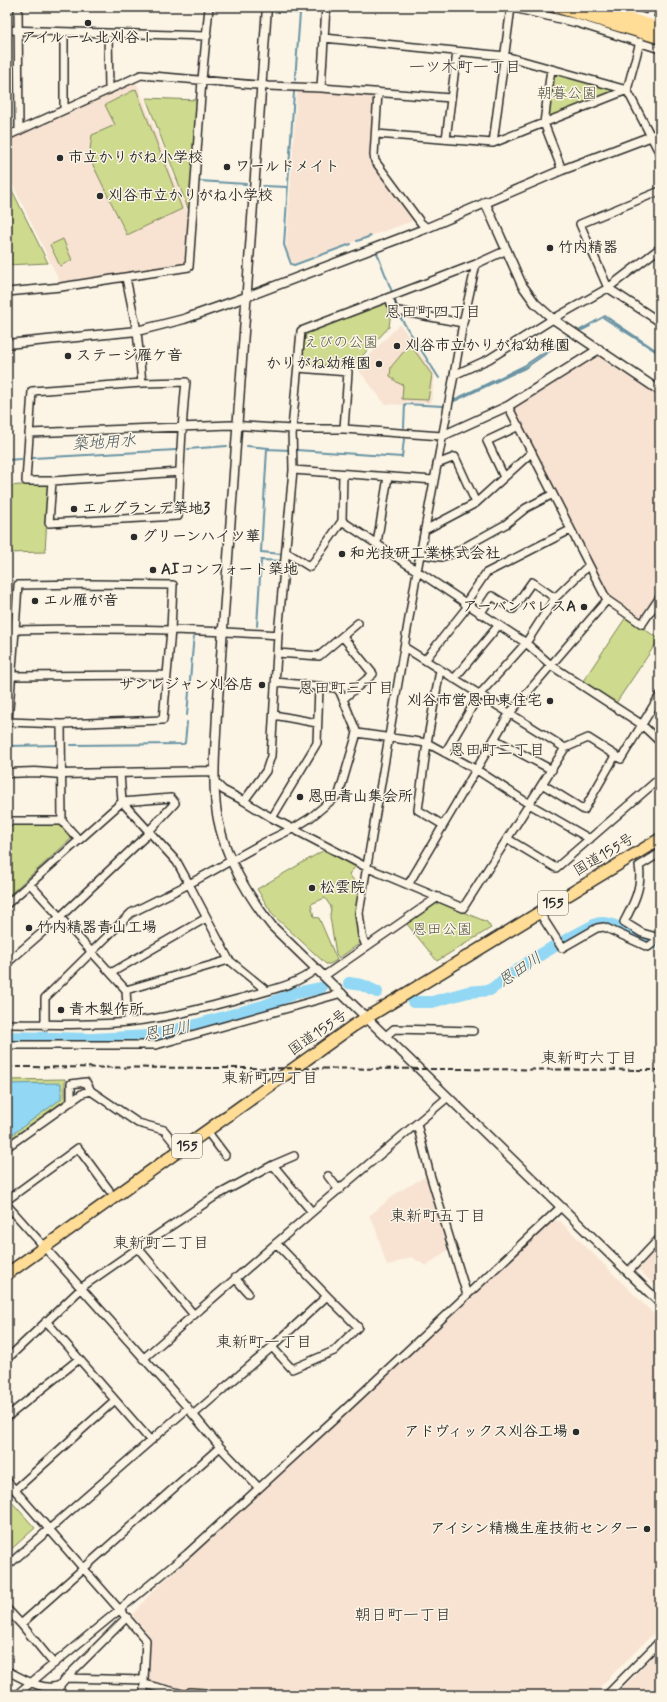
<svg xmlns="http://www.w3.org/2000/svg" width="667" height="1702" viewBox="0 0 667 1702" font-family="Mynerve,'Klee One',sans-serif">
<style>
.built{fill:#f8e3d2}
.green{fill:#ceda8d;stroke:#7c825c}
.water{fill:#92d8f4;stroke:#6993a4}
.lines{fill:none;stroke-linecap:round;stroke-linejoin:round}
.stream{stroke:#6993a4;stroke-width:2}
.river{stroke:#92d8f4;stroke-width:12}
.minor-casing{stroke:#2b2b2b;stroke-width:10}
.tertiary-casing{stroke:#2b2b2b;stroke-width:11}
.trunk-casing{stroke:#2b2b2b;stroke-width:14}
.minor{stroke:#fcf5e5;stroke-width:7}
.tertiary{stroke:#fcf5e5;stroke-width:8}
.trunk{stroke:#ffdd96;stroke-width:11}
.rail{stroke:#2b2b2b;stroke-width:2;stroke-dasharray:6 3;stroke-linecap:butt}
.poi-dot{fill:#2b2b2b;stroke:#fcf5e5;stroke-width:1.5}
.labels{text-anchor:middle;dominant-baseline:central;stroke-width:3;stroke-linejoin:round;paint-order:stroke}
.shield{fill:#fcf5e5;stroke:#6a6863;stroke-width:1}
.shield-label{font-size:14px;font-weight:bold;fill:#2b2b2b}
.poi-label{font-size:15px;font-weight:bold;fill:#2b2b2b;stroke:#fcf5e5;text-anchor:start}
.park-label{font-size:15px;fill:#545744;stroke:#fcf5e5}
.street-label{font-size:15px;fill:#2b2b2b;stroke:#fcf5e5}
.neighbourhood-label{font-size:16px;fill:#2b2b2b;stroke:#fcf5e5}
.water-label{font-size:16px;font-style:italic;fill:#45565d;stroke:#fcf5e5}
</style>
<rect width="100%" height="100%" fill="#fcf5e5"/>
<filter id="ink" filterUnits="userSpaceOnUse"><feTurbulence type="fractalNoise" baseFrequency=".025" numOctaves="2"/><feDisplacementMap in="SourceGraphic" scale="8" xChannelSelector="R" yChannelSelector="G"/><feConvolveMatrix kernelMatrix="1 2 1 2 8 2 1 2 1" color-interpolation-filters="sRGB"/></filter>
<g filter="url(#ink)">
<path class="built" d="M 136,81 L 190,219 L 187,265 L 61,284 L 7,173 L 7,139 Z
M 297,91 L 375,95 L 369,160 L 418,219 L 293,264 L 286,249 Z
M 400,324 L 435,375 L 431,403 L 404,402 L 403,405 L 385,404 L 357,368 Z
M 599,356 L 660,396 L 660,589 L 641,618 L 610,597 L 513,409 Z
M 428,1175 L 449,1249 L 426,1266 L 411,1257 L 387,1266 L 374,1224 L 369,1216 L 398,1192 Z
M 553,1221 L 560,1221 L 660,1320 L 660,1627 L 592,1695 L 207,1695 L 188,1692 L 147,1682 L 150,1636 L 132,1615 L 152,1592 Z
M 660,1245 L 660,1290 L 638,1269 Z
M 660,1649 L 660,1695 L 618,1695 L 618,1693 Z"/>
<path class="green" d="M 554,73 L 613,89 L 614,92 L 550,117 L 548,115 Z
M 136,89 L 182,209 L 127,235 L 89,157 L 92,135 L 115,125 L 105,105 Z
M 146,98 L 198,100 L 189,211 Z
M 7,180 L 48,263 L 7,265 Z
M 63,239 L 72,260 L 60,266 L 50,245 Z
M 387,301 L 391,311 L 389,327 L 351,368 L 303,365 L 301,362 L 303,335 L 306,332 Z
M 410,344 L 432,375 L 428,400 L 402,399 L 403,385 L 398,383 L 390,376 L 391,367 Z
M 49,483 L 45,552 L 7,553 L 7,486 Z
M 626,617 L 659,639 L 616,703 L 583,681 Z
M 62,823 L 72,834 L 71,839 L 7,897 L 7,824 Z
M 326,849 L 357,865 L 349,874 L 361,890 L 362,942 L 339,958 L 336,954 L 330,917 L 331,907 L 325,898 L 311,904 L 314,917 L 319,918 L 337,960 L 330,964 L 326,964 L 273,915 L 257,889 Z
M 439,902 L 487,922 L 491,928 L 437,961 L 407,924 Z
M 65,1079 L 65,1100 L 7,1142 L 7,1080 Z
M 10,1500 L 35,1528 L 7,1553 L 7,1503 Z"/>
<path class="water" d="M 61,1083 L 61,1099 L 7,1138 L 7,1084 Z"/>
<g class="lines">
<path class="stream" d="M 193,7 L 203,7
M 212,7 L 258,10
M 277,11 L 300,13 L 295,80
M 294,92 L 284,245 L 291,264 L 294,265 L 351,244
M 199,181 L 246,184
M 263,186 L 288,187
M 357,241 L 371,236
M 377,253 L 392,292
M 394,298 L 397,306
M 400,317 L 439,378
M 604,318 L 660,354
M 580,330 L 605,316 L 660,353
M 582,330 L 590,326
M 452,401 L 524,366 L 568,336
M 452,402 L 525,368 L 570,337
M 404,427 L 405,404 L 443,406
M 247,446 L 269,448
M 188,449 L 227,446
M 296,450 L 402,457 L 404,439
M 33,458 L 176,450
M 7,460 L 21,459
M 282,554 L 261,552 L 267,449 L 290,450
M 257,626 L 261,560 L 282,561
M 187,715 L 194,634 L 196,634
M 71,745 L 183,744 L 185,743 L 187,722
M 7,746 L 59,745"/>
<path class="river" d="M 564,941 L 596,924 C 611,920 621,930 634,937 C 639,939 645,940 650,941
M 659,944 L 660,944
M 349,983 L 362,985 L 377,992
M 413,1002 L 432,1002 L 468,992 L 490,990 L 530,961 L 555,946
M 7,1037 L 92,1039 L 148,1036 L 196,1025 L 263,1006 L 296,993 L 321,988"/>
<g class="minor-casing">
<path id="minor" d="M 18,7 L 19,131
M 509,7 L 577,23 L 660,49
M 610,7 L 659,22
M 649,19 L 652,7
M 7,30 L 207,36
M 108,34 L 109,90
M 324,38 L 505,56 L 627,90
M 640,42 L 627,90 L 660,154
M 551,69 L 544,123 L 562,170
M 321,88 L 326,7
M 378,92 L 374,155 L 375,161 L 421,223 L 427,228
M 64,110 L 64,32
M 376,134 L 493,143 L 627,90
M 7,136 L 141,75 L 268,86 L 321,88 L 451,98
M 446,139 L 457,52
M 493,143 L 511,7
M 660,191 L 580,224 L 608,288 L 660,322
M 126,278 L 137,331 L 142,383
M 7,292 L 61,287 L 189,267 L 202,80 L 209,7
M 389,297 L 393,310 L 463,323
M 298,368 L 348,372 L 344,429
M 454,375 L 489,359 L 553,319 L 608,288 L 660,248
M 508,406 L 589,565
M 29,433 L 230,425 L 292,429 L 344,429 L 442,436
M 437,464 L 455,457 L 476,503
M 293,470 L 434,480
M 504,477 L 487,441 L 519,426
M 52,481 L 49,523 L 178,516 C 180,471 181,427 186,382 L 142,383 L 32,391 L 26,481 L 52,481 L 180,472
M 342,521 L 526,643 L 552,666 L 641,724 L 660,742
M 425,530 L 476,503 L 532,452
M 377,543 L 388,477
M 286,552 L 310,567 L 342,521 L 343,474
M 420,554 L 441,557 L 452,554 L 506,524 L 526,508 L 553,494
M 465,604 L 486,573 L 570,530
M 480,614 L 492,596 L 513,609 L 532,582 L 555,598
M 15,630 L 8,722 L 61,724 L 163,720 L 171,630 L 173,585 L 92,584 L 18,585 L 15,630 C 103,628 190,629 278,635
M 343,637 L 373,674 L 343,699
M 404,647 L 565,748
M 277,653 L 319,656 L 358,623
M 425,660 L 468,606
M 440,670 L 427,743 L 418,810 L 443,825
M 11,676 L 166,675
M 454,679 L 498,626
M 274,715 L 317,723
M 357,733 L 427,743 L 477,770 L 529,804 L 590,839
M 494,739 L 552,770
M 445,753 L 479,695 L 526,643 L 555,598 L 589,565 L 607,600 L 642,624 L 660,597
M 120,773 L 122,802 L 177,862 L 189,884 L 261,844 L 294,828 L 310,818 L 339,794 L 357,733 L 340,692 L 336,688 L 276,682
M 215,782 L 223,790 L 244,801 L 266,771 L 271,756 L 278,635 L 293,470 L 292,429 L 301,331 L 476,264
M 542,784 L 584,810 L 615,756
M 244,801 L 272,818 L 368,868 L 463,908 L 565,748 L 588,738 L 621,759 L 660,695
M 272,818 L 317,743 L 319,687
M 7,821 L 62,821 L 61,724
M 62,821 L 79,840
M 508,839 L 556,868 L 660,778
M 660,853 L 639,866 C 643,886 633,905 624,922 L 642,933 L 660,938
M 30,884 L 126,990 L 128,1022
M 408,885 L 509,714 L 607,600
M 7,904 L 122,802 L 171,798 L 175,803 L 149,831
M 539,912 L 562,948 L 597,928 L 604,927 L 648,947 L 660,938
M 366,946 L 362,936 L 359,913 L 417,571 L 454,375 L 463,323 L 476,264 L 507,250
M 7,963 L 60,917 L 150,832
M 111,973 L 206,918
M 324,976 L 438,897
M 126,990 L 229,960
M 7,1024 C 47,1024 88,1026 128,1022 C 168,1018 208,1007 246,997 C 270,990 297,985 316,969
M 45,1026 L 45,998 L 131,913 L 189,884 L 229,960 L 267,991
M 386,1036 L 394,1029 L 473,1031
M 7,1045 L 156,1045 L 342,993
M 71,1102 L 71,1084 L 86,1082 L 91,1091
M 417,1124 L 429,1171 L 467,1295
M 207,1131 L 225,1155
M 7,1147 L 83,1093 L 91,1091 L 138,1123 L 164,1130 L 180,1150
M 273,1165 L 294,1156
M 328,1176 L 339,1190
M 7,1200 L 78,1148 L 109,1190
M 7,1205 L 188,1408 L 7,1566
M 138,1248 L 214,1197 L 273,1165 L 312,1212
M 628,1272 L 660,1238
M 235,1278 L 248,1293
M 46,1321 L 150,1440
M 272,1347 L 292,1369 L 334,1351 L 358,1327 L 327,1296
M 7,1359 L 85,1285 L 138,1248 L 194,1315
M 143,1359 L 312,1212 L 448,1097
M 191,1412 L 220,1447 L 259,1488
M 194,1414 L 272,1347 L 327,1296 L 276,1243
M 7,1417 L 79,1359
M 7,1481 L 146,1640 L 144,1680
M 15,1490 L 115,1400
M 7,1609 L 21,1624 L 54,1664
M 21,1624 L 220,1447
M 7,1671 C 21,1677 44,1693 59,1685 C 62,1684 64,1680 66,1678 L 144,1680 L 144,1695
M 66,1678 L 127,1617
M 144,1684 L 187,1695
M 60,1685 L 60,1695
M 16,1695 L 187,1554 L 340,1414 L 561,1207
M 187,1695 L 190,1692 L 205,1693
M 607,1695 L 660,1641"/>
</g>
<g class="tertiary-casing">
<path id="tertiary" d="M 267,7 L 217,713 C 216,740 213,768 215,795 C 217,843 243,890 272,926 L 660,1303
M 485,202 L 522,285 L 535,303 L 553,319 L 660,391
M 7,344 L 137,331 L 184,319 L 246,297 L 427,228 L 562,170 L 660,133
M 442,436 L 508,406 L 599,349
M 7,773 L 35,772 L 62,774 L 214,771"/>
</g>
<g class="trunk-casing">
<path id="trunk" d="M 556,7 L 660,38
M 590,7 L 660,28
M 7,1274 L 353,1026 L 660,839"/>
</g>
<use href="#minor" class="minor"/>
<use href="#tertiary" class="tertiary"/>
<use href="#trunk" class="trunk"/>
<path class="rail" d="M 7,1067 L 660,1070"/>
</g>
</g>
<g class="poi-dot">
<circle cx="88" cy="23" r="4"/>
<circle cx="60" cy="158" r="4"/>
<circle cx="227" cy="167" r="4"/>
<circle cx="100" cy="196" r="4"/>
<circle cx="550" cy="248" r="4"/>
<circle cx="397" cy="346" r="4"/>
<circle cx="68" cy="356" r="4"/>
<circle cx="379" cy="364" r="4"/>
<circle cx="74" cy="509" r="4"/>
<circle cx="134" cy="537" r="4"/>
<circle cx="342" cy="554" r="4"/>
<circle cx="153" cy="570" r="4"/>
<circle cx="35" cy="601" r="4"/>
<circle cx="584" cy="607" r="4"/>
<circle cx="262" cy="685" r="4"/>
<circle cx="550" cy="701" r="4"/>
<circle cx="300" cy="797" r="4"/>
<circle cx="312" cy="888" r="4"/>
<circle cx="29" cy="928" r="4"/>
<circle cx="61" cy="1010" r="4"/>
<circle cx="576" cy="1432" r="4"/>
<circle cx="647" cy="1529" r="4"/>
</g>
<g class="labels">
<g class="shield">
<rect x="538" y="891" width="30" height="24" rx="3"/>
<rect x="172" y="1134" width="30" height="24" rx="3"/>
</g>
<g class="shield-label">
<text x="553" y="903">155</text>
<text x="187" y="1146">155</text>
</g>
<g class="poi-label">
<text x="88" y="38" text-anchor="middle">アイルーム北刈谷Ⅰ</text>
<text x="68" y="158">市立かりがね小学校</text>
<text x="235" y="167">ワールドメイト</text>
<text x="108" y="196">刈谷市立かりがね小学校</text>
<text x="558" y="248">竹内精器</text>
<text x="405" y="346">刈谷市立かりがね幼稚園</text>
<text x="76" y="356">ステージ雁ケ音</text>
<text x="371" y="364" text-anchor="end">かりがね幼稚園</text>
<text x="82" y="509">エルグランデ築地3</text>
<text x="142" y="537">グリーンハイツ華</text>
<text x="350" y="554">和光技研工業株式会社</text>
<text x="161" y="570">AIコンフォート築地</text>
<text x="43" y="601">エル雁が音</text>
<text x="576" y="607" text-anchor="end">アーバンパレスA</text>
<text x="254" y="685" text-anchor="end">サンレジャン刈谷店</text>
<text x="542" y="701" text-anchor="end">刈谷市営恩田東住宅</text>
<text x="308" y="797">恩田青山集会所</text>
<text x="320" y="888">松雲院</text>
<text x="37" y="928">竹内精器青山工場</text>
<text x="69" y="1010">青木製作所</text>
<text x="568" y="1432" text-anchor="end">アドヴィックス刈谷工場</text>
<text x="639" y="1529" text-anchor="end">アイシン精機生産技術センター</text>
</g>
<g class="park-label">
<text x="567" y="94">朝暮公園</text>
<text x="341" y="343">えびの公園</text>
<text x="442" y="930">恩田公園</text>
</g>
<g class="street-label">
<text transform="translate(604 855) rotate(-31)">国道155号</text>
<text transform="translate(318 1033) rotate(-35)">国道155号</text>
</g>
<g class="neighbourhood-label">
<text x="465" y="67">一ツ木町一丁目</text>
<text x="433" y="312">恩田町四丁目</text>
<text x="346" y="688">恩田町三丁目</text>
<text x="497" y="750">恩田町二丁目</text>
<text x="589" y="1058">東新町六丁目</text>
<text x="270" y="1078">東新町四丁目</text>
<text x="438" y="1216">東新町五丁目</text>
<text x="161" y="1243">東新町二丁目</text>
<text x="264" y="1342">東新町一丁目</text>
<text x="403" y="1615">朝日町一丁目</text>
</g>
<g class="water-label">
<text transform="translate(104 443) rotate(-4)">築地用水</text>
<text transform="translate(520 970) rotate(-34)">恩田川</text>
<text transform="translate(167 1031) rotate(-11)">恩田川</text>
</g>
</g>
<rect width="667" height="1702" fill="none" stroke="#fcf5e5" stroke-width="24"/>
<rect x="12" y="12" width="643" height="1678" fill="none" stroke="#2b2b2b" stroke-width="1.5" filter="url(#ink)"/>
</svg>
